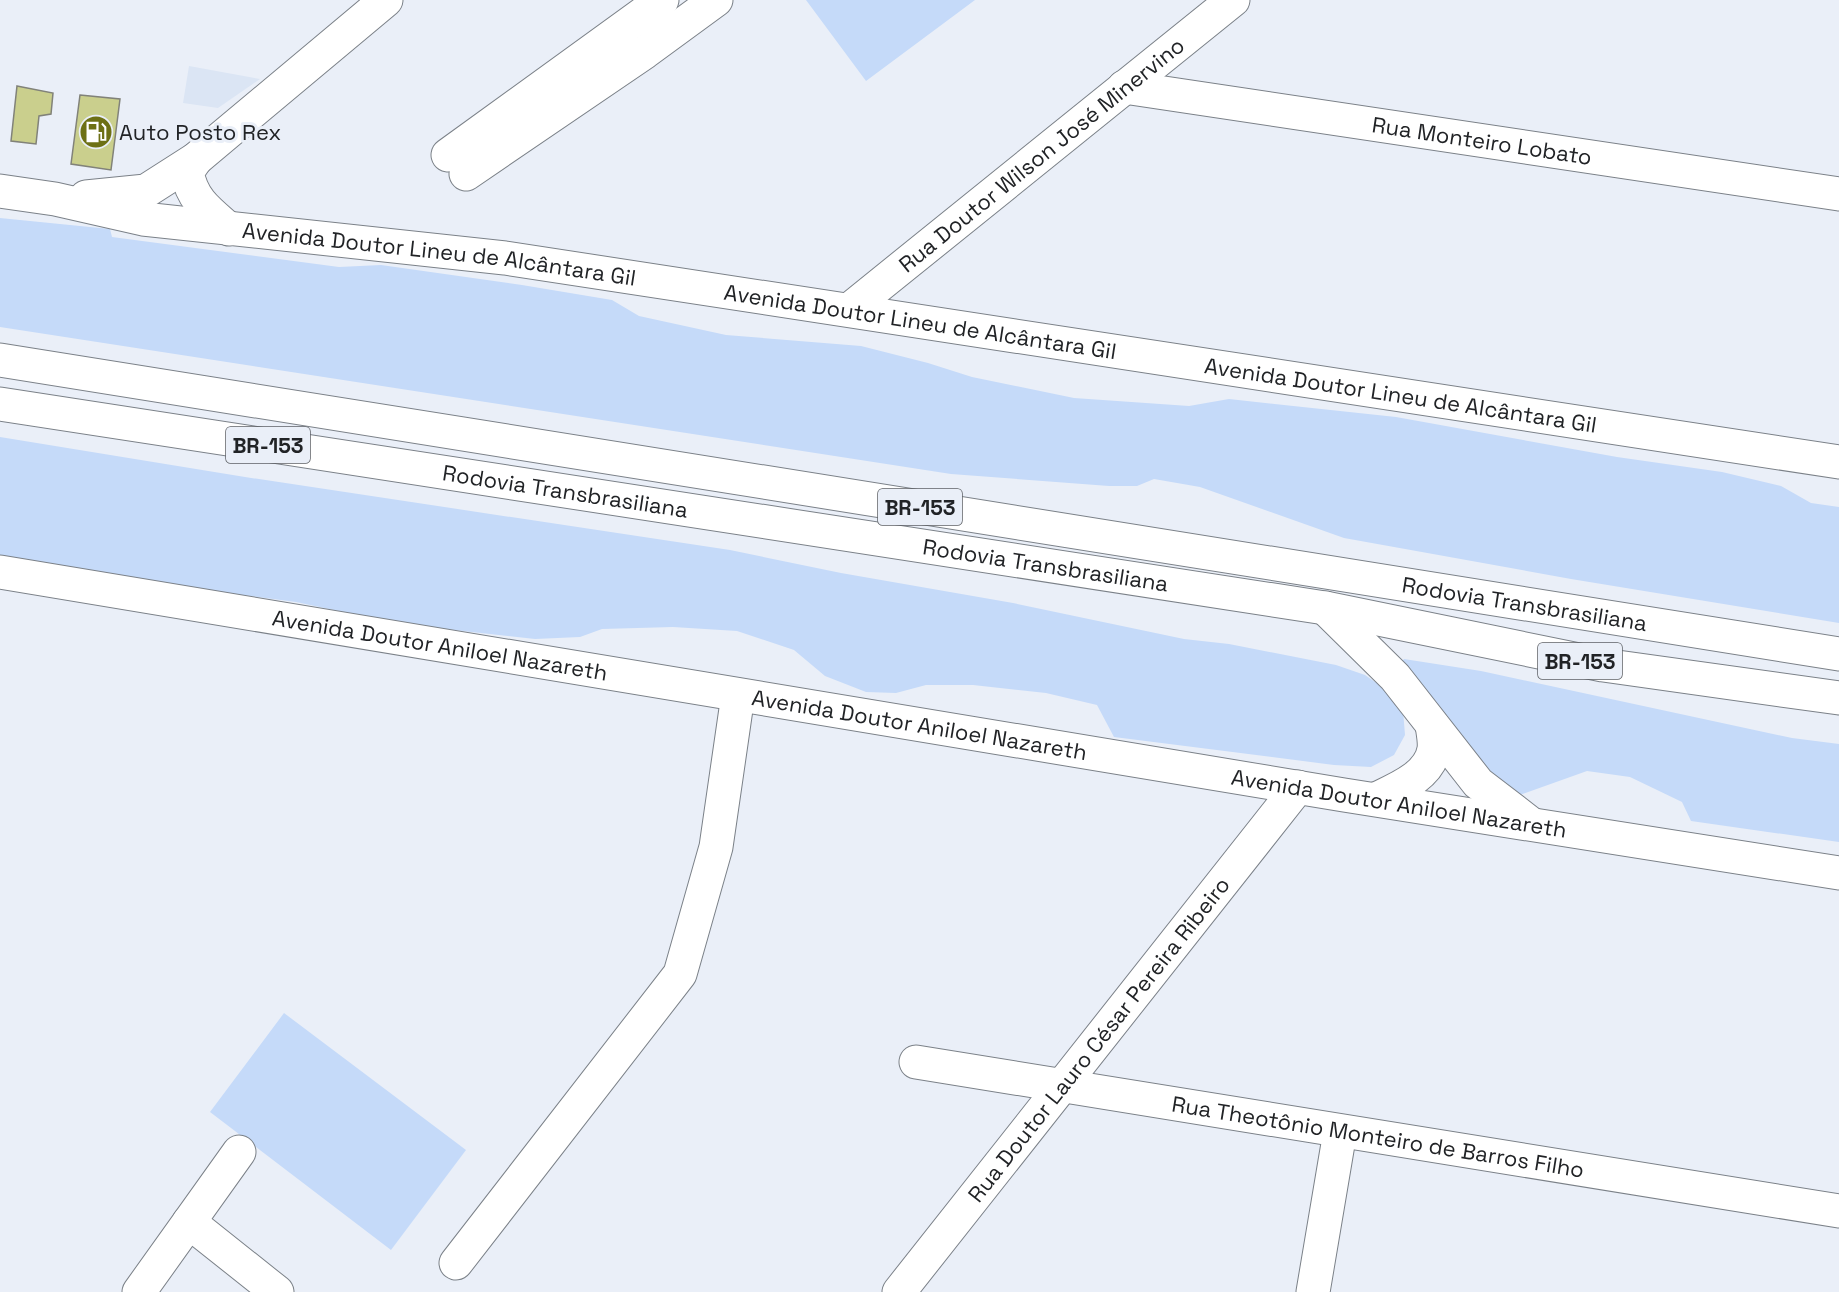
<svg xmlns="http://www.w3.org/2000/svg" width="1839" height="1292" viewBox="0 0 1839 1292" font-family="'Space Grotesk',sans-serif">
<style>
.built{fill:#dbe5f4}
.green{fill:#c5daf9}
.building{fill:#cacf8d;stroke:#818279;stroke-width:1.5}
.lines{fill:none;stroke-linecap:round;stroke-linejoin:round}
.minor-casing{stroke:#7b8188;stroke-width:35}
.major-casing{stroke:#7b8188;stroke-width:35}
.highway-casing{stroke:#7b8188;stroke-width:35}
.minor{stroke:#fff;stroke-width:33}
.major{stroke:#fff;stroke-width:33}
.highway{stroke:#fff;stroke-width:33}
.labels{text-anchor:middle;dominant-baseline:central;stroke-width:6;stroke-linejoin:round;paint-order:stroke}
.shield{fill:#eaeff8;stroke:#5d6065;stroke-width:1.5}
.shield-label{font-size:21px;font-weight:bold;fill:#212326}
.poi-label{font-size:22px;fill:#212326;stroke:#eaeff8;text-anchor:start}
.street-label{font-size:22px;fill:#212326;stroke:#eaeff8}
</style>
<rect width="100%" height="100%" fill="#eaeff8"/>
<path class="built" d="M 189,66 L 260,79 L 218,108 L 183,103 Z"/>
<path class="green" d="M 806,0 L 975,0 L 866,81 Z
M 0,218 L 110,229 L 112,237 L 339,267 L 381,265 L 522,285 L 612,300 L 639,316 L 726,335 L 861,346 L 928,363 L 972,377 L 1074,398 L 1189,406 L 1229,399 L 1396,417 L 1617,457 L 1722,472 L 1781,486 L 1811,503 L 1839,507 L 1839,623 L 1571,579 L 1344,538 L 1200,487 L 1154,479 L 1137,486 L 1109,486 L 951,474 L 0,327 Z
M 0,437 L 245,477 L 730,550 L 841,573 L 1013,603 L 1184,639 L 1229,644 L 1336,665 L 1365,675 L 1391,693 L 1403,710 L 1405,735 L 1394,755 L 1371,767 L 1334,765 L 1114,737 L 1097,705 L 1046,693 L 973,685 L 926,685 L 896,693 L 866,692 L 825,676 L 794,650 L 737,631 L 673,627 L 602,629 L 580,637 L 535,639 L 400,624 L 296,602 L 149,583 L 0,559 Z
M 1404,659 L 1481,671 L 1792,738 L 1839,744 L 1839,842 L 1691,821 L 1682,802 L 1630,777 L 1587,771 L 1514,797 L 1493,790 L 1399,665 Z
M 284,1013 L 466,1150 L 391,1250 L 210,1112 Z"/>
<path class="building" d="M 17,86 L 53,93 L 51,114 L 39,116 L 36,144 L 11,141 Z
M 80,95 L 120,99 L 111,170 L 71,164 Z"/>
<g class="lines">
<g class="minor-casing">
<g id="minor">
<path id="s1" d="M 1124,87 L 1839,194"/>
<path d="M 448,155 L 662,0"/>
<path d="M 466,174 L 645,52 L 716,0"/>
<path id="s2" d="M 850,309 L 1233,0"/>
<path id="s3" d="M 916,1062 L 1839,1211"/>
<path d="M 189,1222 L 277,1292"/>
<path d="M 456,1263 L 680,974 L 716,847 L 738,695"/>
<path d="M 139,1292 L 239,1152"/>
<path id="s4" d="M 899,1292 L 1298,787"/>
<path d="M 1313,1292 L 1340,1132"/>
</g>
</g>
<g class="major-casing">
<g id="major">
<path d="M 196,159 L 187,172 C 192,200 208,211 229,229"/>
<path id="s5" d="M 0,191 L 55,199 L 143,219 L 505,258 L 1839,462"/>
<path d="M 86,197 L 146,191 L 196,159 L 386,0"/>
<path id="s6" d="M 0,572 L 1344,795 L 1839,873"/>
</g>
</g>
<g class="highway-casing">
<g id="highway">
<path id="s7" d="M 0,360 L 1839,654"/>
<path id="s8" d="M 0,404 L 1325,608 L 1603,665 L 1839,698"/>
<path d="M 1325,608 L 1395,677 L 1478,783 L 1530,823"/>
<path d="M 1376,799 C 1397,789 1430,776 1434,749 C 1435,742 1433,732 1432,725"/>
</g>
</g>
<use href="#minor" class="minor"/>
<use href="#major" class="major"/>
<use href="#highway" class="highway"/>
</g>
<defs>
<g id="fuel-disc" transform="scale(1.725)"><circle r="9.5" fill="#6d7015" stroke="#eaeff8"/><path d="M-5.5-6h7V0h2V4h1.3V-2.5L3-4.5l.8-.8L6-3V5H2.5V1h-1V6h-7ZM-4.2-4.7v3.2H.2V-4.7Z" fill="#fff"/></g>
</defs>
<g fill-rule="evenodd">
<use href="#fuel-disc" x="96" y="132"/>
</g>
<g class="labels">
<g class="shield">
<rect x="226" y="427" width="84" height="36" rx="4.5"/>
<rect x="878" y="489" width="84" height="36" rx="4.5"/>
<rect x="1538" y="643" width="84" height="36" rx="4.5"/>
</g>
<g class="shield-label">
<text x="268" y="445">BR-153</text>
<text x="920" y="507">BR-153</text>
<text x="1580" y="661">BR-153</text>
</g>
<g class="poi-label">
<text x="119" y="132">Auto Posto Rex</text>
</g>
<g class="street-label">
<text stroke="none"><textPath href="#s1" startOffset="362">Rua Monteiro Lobato</textPath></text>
<text stroke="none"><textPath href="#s2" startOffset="246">Rua Doutor Wilson José Minervino</textPath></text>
<text stroke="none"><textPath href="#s5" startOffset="444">Avenida Doutor Lineu de Alcântara Gil</textPath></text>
<text stroke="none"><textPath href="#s5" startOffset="930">Avenida Doutor Lineu de Alcântara Gil</textPath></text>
<text stroke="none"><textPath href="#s5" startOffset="1416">Avenida Doutor Lineu de Alcântara Gil</textPath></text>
<text stroke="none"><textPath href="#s8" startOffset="572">Rodovia Transbrasiliana</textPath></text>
<text stroke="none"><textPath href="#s8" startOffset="1058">Rodovia Transbrasiliana</textPath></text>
<text stroke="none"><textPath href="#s7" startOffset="1544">Rodovia Transbrasiliana</textPath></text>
<text stroke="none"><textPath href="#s6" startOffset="446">Avenida Doutor Aniloel Nazareth</textPath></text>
<text stroke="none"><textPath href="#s6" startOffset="932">Avenida Doutor Aniloel Nazareth</textPath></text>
<text stroke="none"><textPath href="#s6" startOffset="1418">Avenida Doutor Aniloel Nazareth</textPath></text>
<text stroke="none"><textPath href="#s4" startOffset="322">Rua Doutor Lauro César Pereira Ribeiro</textPath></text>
<text stroke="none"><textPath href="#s3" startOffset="468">Rua Theotônio Monteiro de Barros Filho</textPath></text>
</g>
</g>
</svg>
